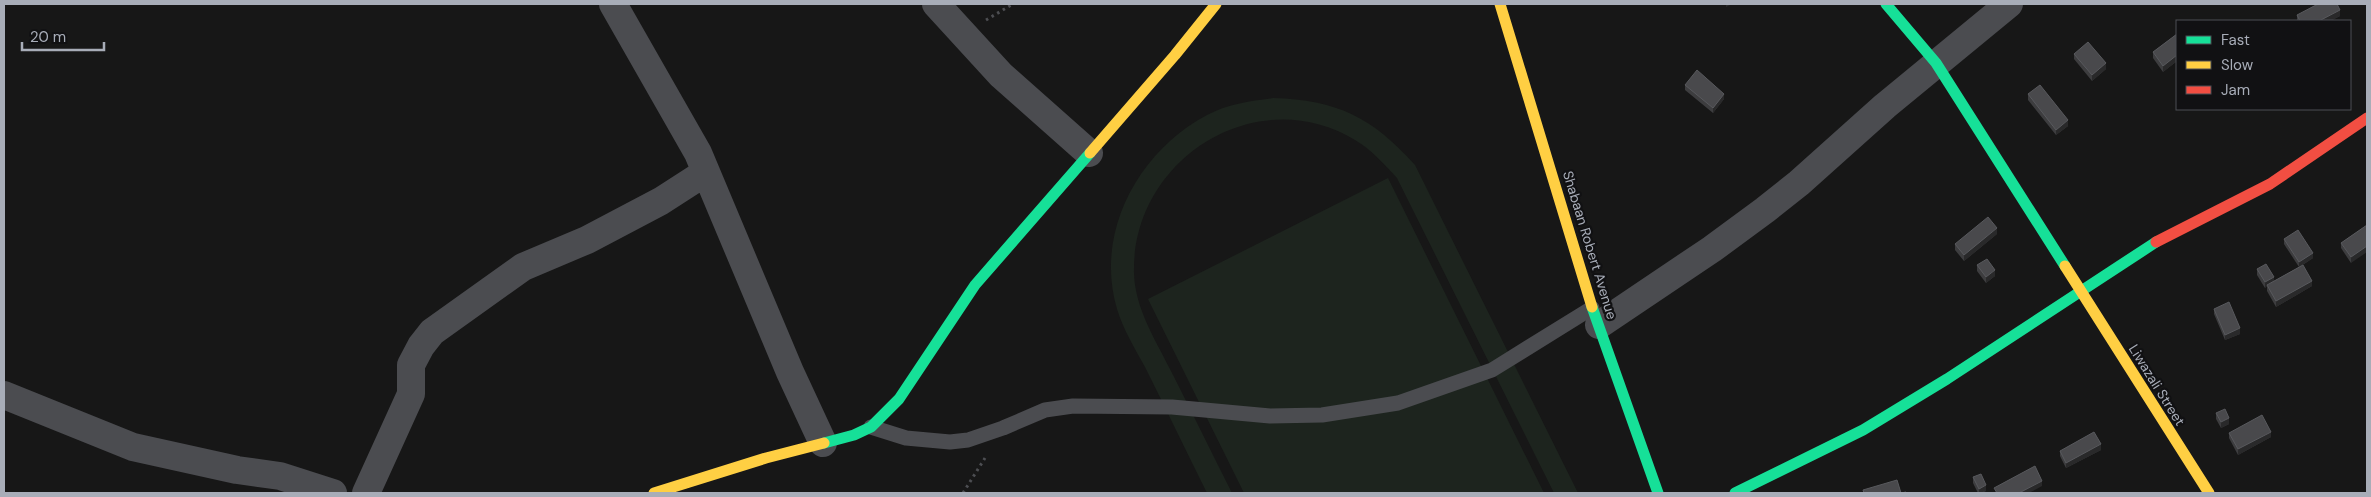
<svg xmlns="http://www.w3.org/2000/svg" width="2371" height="497" viewBox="0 0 2371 497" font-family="'DM Sans',sans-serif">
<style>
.green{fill:#1d241e}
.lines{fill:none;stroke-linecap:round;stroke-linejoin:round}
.path{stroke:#4d4e52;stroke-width:3;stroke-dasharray:2.5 4;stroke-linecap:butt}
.lane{stroke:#4b4c50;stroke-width:15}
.street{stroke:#4b4c50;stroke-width:28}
.fast{stroke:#16e098;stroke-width:11}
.slow{stroke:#ffcf43;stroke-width:11}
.jam{stroke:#f24e42;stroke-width:11}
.wall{fill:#3d3d3f}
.shaded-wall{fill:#29292a}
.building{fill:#49494c;stroke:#58595d}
.labels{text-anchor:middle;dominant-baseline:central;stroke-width:4.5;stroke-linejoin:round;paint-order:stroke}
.street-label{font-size:14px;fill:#a8adb8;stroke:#111113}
</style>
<rect width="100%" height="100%" fill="#171717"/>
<path class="green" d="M 1273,98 C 1337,100 1372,117 1415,165 L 1578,493 L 1554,493 L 1397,178 C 1385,165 1372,150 1355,140 C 1256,80 1131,160 1134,273 C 1135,310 1157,342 1173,375 C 1193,414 1212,454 1232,493 L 1207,493 C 1186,451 1166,409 1145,367 C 1135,349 1123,329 1117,309 C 1094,232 1139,151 1207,115 C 1227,104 1250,101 1273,98 Z
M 1388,178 L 1544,493 L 1244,493 L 1148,299 Z"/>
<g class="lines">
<path class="path" d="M 986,20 L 1013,4
M 963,493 L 985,458"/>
<path class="lane" d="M 871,427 L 906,438 L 950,442 L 968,440 L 1003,428 L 1045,410 L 1073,406 L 1172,407 L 1270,416 L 1322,415 L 1398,403 L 1492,370 L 1592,308"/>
<path class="street" d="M 613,4 L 698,153 L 790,372 L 823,443
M 936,4 L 1001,75 L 1089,153
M 1599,325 L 1712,249 L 1765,210 L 1799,183 L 1885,106 L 2009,4
M 4,395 L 133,447 L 237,470 L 280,476 L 333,493
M 366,493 L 411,394 L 411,365 L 421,346 L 432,332 L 523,267 L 587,240 L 661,201 L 706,172"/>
<path class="fast" d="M 1886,4 L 1936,63 L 2065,266
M 1592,307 L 1658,493
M 824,443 L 854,435 L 871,427 L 899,399 L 975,285 L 1090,153
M 1735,493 L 1863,430 L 1947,379 L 2156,242"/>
<path class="slow" d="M 1500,4 L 1592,307
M 1090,153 L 1175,55 L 1216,4
M 2065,266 L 2209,493
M 654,493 L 766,458 L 824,443"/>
<path class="jam" d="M 2156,242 L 2270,184 L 2367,118"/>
</g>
<path class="wall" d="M 2297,15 L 2340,16 L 2330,21 L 2297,21 Z
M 2177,34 L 2177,61 L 2163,72 L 2153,58 L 2153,52 Z
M 2074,54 L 2106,69 L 2092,81 L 2074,59 Z
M 1685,85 L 1724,99 L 1713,113 L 1685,90 Z
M 2028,94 L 2068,126 L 2056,135 L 2028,100 Z
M 2367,225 L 2351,263 L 2341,248 L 2341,243 Z
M 1997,234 L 1964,261 L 1955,250 L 1955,244 Z
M 2284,239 L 2313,258 L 2301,266 L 2312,286 L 2276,307 L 2267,291 L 2267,286 L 2265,288 L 2257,275 L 2257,269 L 2274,281 L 2299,267 L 2284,244 Z
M 1977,265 L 1995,276 L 1986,283 L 1977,271 Z
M 2214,309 L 2240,334 L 2225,340 L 2214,314 Z
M 2216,413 L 2229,424 L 2221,428 L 2216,419 Z
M 2229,433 L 2271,437 L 2238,455 L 2229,438 Z
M 2101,450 L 2066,468 L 2060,456 L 2060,451 Z
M 1973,477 L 1986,491 L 1981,493 L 1978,493 L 1973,483 Z"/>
<path class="shaded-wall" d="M 1726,4 L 1732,4 L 1726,7 Z
M 2340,10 L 2340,16 L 2330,21 L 2319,21 Z
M 2177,55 L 2177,61 L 2163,72 L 2163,66 Z
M 2106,63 L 2106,69 L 2092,81 L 2092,75 Z
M 1724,94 L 1724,99 L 1713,113 L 1713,108 Z
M 2068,120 L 2068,126 L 2056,135 L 2056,130 Z
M 1997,228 L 1997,234 L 1964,261 L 1964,255 Z
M 2367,246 L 2367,252 L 2351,263 L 2351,257 Z
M 2313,253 L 2313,258 L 2299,267 L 2299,262 Z
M 1995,270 L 1995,276 L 1986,283 L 1986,277 Z
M 2274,277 L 2274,282 L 2265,288 L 2265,282 Z
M 2312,281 L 2312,286 L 2276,307 L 2276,301 Z
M 2240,328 L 2240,334 L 2225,340 L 2225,335 Z
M 2229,418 L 2229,424 L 2221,428 L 2221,422 Z
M 2271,432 L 2271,437 L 2238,455 L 2238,449 Z
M 2101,444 L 2101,450 L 2066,468 L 2066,463 Z
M 2042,481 L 2042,486 L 2029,493 L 2019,493 Z
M 1986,485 L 1986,491 L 1979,493 L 1979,489 Z"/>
<path class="building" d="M 2318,4 L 2337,4 L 2340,10 L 2319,21 L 2300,21 L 2297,15 Z
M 2177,34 L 2177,55 L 2163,66 L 2153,52 Z
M 2088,42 L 2106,63 L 2092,75 L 2074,54 Z
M 1697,70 L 1724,94 L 1713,108 L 1685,85 Z
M 2040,85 L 2068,120 L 2056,130 L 2028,94 Z
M 1988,217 L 1997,228 L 1964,255 L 1955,244 Z
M 2367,225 L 2367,246 L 2351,257 L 2341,243 Z
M 2298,230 L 2313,253 L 2299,262 L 2284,239 Z
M 1987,259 L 1995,270 L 1986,277 L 1977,265 Z
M 2266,264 L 2274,277 L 2265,282 L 2257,269 Z
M 2303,265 L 2312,281 L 2276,301 L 2267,285 Z
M 2229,302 L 2240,328 L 2225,335 L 2214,309 Z
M 2225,409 L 2229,418 L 2221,422 L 2216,413 Z
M 2262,415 L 2271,432 L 2238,449 L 2229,433 Z
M 2094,432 L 2101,444 L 2066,463 L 2060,451 Z
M 2035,466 L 2042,481 L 2019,493 L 1997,493 L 1994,488 Z
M 1981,474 L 1986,485 L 1979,489 L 1973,477 Z
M 1897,480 L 1901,493 L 1906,492 L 1907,493 L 1864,493 L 1863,490 Z"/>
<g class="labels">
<g class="street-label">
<text transform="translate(1590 245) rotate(73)">Shabaan Robert Avenue</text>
<text transform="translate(2157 385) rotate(58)">Liwazali Street</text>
</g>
</g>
<rect width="2371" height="497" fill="none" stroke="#a8adb8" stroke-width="10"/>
<rect x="2176" y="20" width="175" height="90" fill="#111113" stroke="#4d4f55"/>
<rect x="2186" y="36" width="25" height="8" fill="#16e098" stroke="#4d4f55"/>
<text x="2221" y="45" font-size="15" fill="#a8adb8">Fast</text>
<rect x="2186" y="61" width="25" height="8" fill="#ffcf43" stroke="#4d4f55"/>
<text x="2221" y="70" font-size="15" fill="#a8adb8">Slow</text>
<rect x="2186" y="86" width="25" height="8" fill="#f24e42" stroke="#4d4f55"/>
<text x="2221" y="95" font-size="15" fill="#a8adb8">Jam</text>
<path d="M22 42v8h82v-8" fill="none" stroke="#a8adb8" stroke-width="2.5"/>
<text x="30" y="42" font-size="15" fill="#a8adb8" stroke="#111113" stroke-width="4" paint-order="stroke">20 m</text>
</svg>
